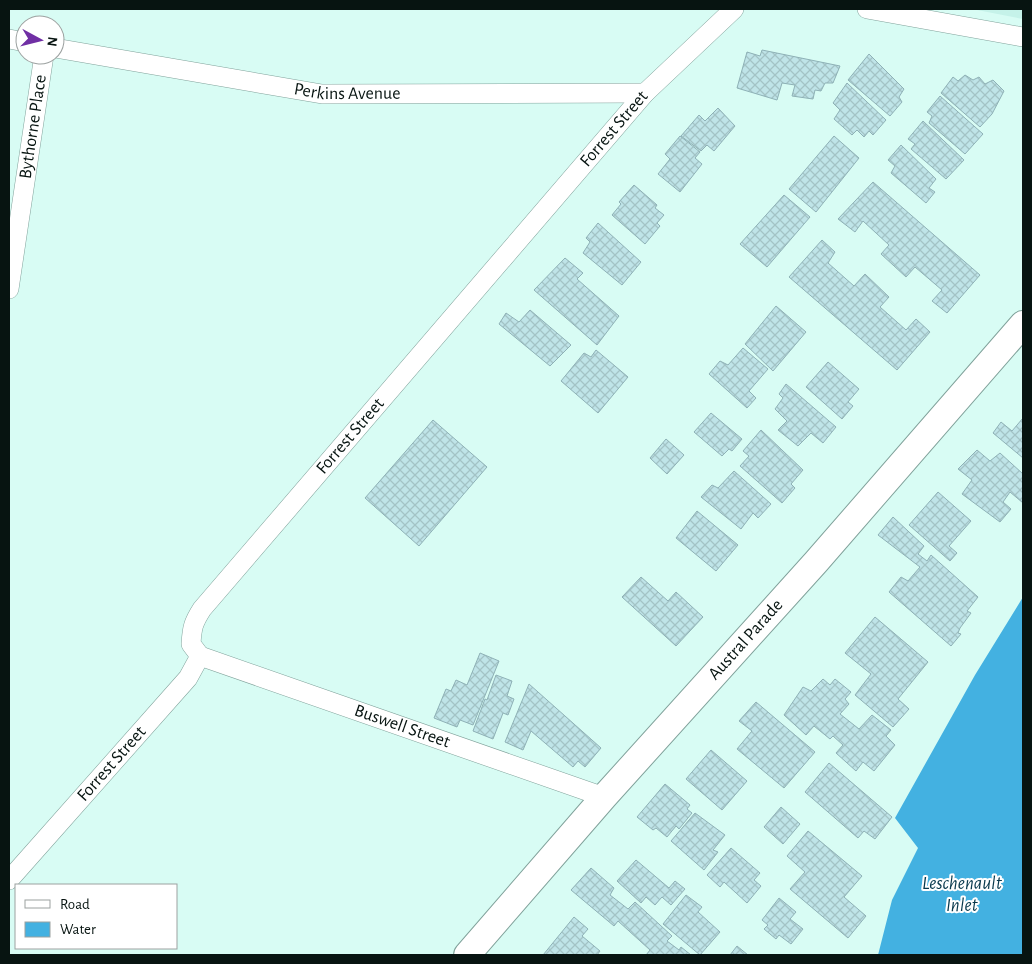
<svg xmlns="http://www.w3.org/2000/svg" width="1032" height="964" viewBox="0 0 1032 964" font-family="'Alegreya Sans',sans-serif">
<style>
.built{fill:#c5f2e9}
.water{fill:#43b1e1}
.building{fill:url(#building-cross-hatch);stroke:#8eb1b6}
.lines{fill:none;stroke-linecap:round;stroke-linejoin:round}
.street-casing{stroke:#81a29b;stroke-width:20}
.secondary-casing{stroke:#81a29b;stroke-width:28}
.street{stroke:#fff;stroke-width:19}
.secondary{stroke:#fff;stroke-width:26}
.labels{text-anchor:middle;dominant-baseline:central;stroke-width:4;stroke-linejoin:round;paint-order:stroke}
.street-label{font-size:18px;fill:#071411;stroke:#fff}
.water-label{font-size:19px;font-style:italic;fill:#08394d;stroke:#fff}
</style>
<defs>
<pattern id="building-cross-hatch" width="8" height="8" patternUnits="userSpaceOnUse" patternTransform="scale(1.25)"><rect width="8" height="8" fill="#bfe4e8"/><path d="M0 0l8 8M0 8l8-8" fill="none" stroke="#a3c3c6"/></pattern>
</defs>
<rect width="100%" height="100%" fill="#d8fcf4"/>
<path class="built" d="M 972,9 L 1023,9 L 1023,19 Z"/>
<path class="water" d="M 1023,597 L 1023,955 L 878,955 L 892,900 L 918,848 L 895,818 L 975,675 Z"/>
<path class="building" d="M 762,50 L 840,66 L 833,83 L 825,83 L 821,91 L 815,90 L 813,99 L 792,96 L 795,85 L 782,83 L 777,100 L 737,88 L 747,52 L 760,56 Z
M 869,54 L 904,89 L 899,97 L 902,102 L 890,116 L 848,80 Z
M 965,75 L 973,80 L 979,77 L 985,84 L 993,80 L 1004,91 L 992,114 L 980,127 L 941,93 L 953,77 L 958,81 Z
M 847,83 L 886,120 L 873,135 L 869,131 L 864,137 L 857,130 L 852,135 L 834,119 L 840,110 L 833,103 Z
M 940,96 L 983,134 L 965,154 L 929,123 L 932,116 L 927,112 Z
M 718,108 L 735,126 L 714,151 L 707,145 L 701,151 L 681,136 L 699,115 L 705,121 Z
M 923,121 L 964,160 L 946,179 L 911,149 L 915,144 L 908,139 Z
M 680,136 L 700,152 L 695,158 L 702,164 L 680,192 L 658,174 L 670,159 L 665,154 Z
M 834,136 L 859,158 L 816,212 L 789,189 Z
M 901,145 L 936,179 L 929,188 L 935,192 L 926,203 L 891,173 L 895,166 L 888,160 Z
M 873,182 L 980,275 L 947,313 L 932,301 L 942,290 L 915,267 L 906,277 L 881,254 L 889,245 L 863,221 L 855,232 L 838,219 Z
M 634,185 L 657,205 L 655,208 L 664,215 L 657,223 L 660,226 L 645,244 L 612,215 L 621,204 L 619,202 Z
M 784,195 L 810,217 L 767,267 L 740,244 Z
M 598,223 L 641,262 L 622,285 L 583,253 L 590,242 L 586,238 Z
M 822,240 L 835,252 L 828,263 L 854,286 L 865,274 L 889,297 L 880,307 L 906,330 L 916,319 L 930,332 L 897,370 L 789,277 Z
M 565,258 L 583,273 L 577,279 L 619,316 L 597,345 L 534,290 Z
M 776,306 L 806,332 L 773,371 L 745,344 Z
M 530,310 L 571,345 L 550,366 L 499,324 L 506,313 L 519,322 Z
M 743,348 L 768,369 L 749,391 L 756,398 L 747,408 L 709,374 L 720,361 L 728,365 Z
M 596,350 L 628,377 L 598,413 L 561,381 L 584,353 L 591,357 Z
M 828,362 L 859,389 L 848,402 L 853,406 L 842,419 L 806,387 Z
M 786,384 L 836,427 L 823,443 L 811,433 L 798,446 L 778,430 L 787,421 L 775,409 L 783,398 L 779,394 Z
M 711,413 L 742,439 L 732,451 L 729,449 L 722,456 L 694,432 Z
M 1023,418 L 1023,458 L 993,433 L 1001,422 L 1012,431 Z
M 433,420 L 487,467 L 419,546 L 365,498 Z
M 761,430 L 803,470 L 791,484 L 795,488 L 782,503 L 740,466 L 749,456 L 743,451 Z
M 666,439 L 684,455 L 667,474 L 650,458 Z
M 977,450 L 990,461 L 1000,453 L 1023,474 L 1023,503 L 1010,492 L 1003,502 L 1011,509 L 1000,522 L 962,494 L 972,480 L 958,469 Z
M 734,471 L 771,504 L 758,518 L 753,513 L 741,529 L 701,497 L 712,485 L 718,488 Z
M 938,492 L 971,521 L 949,546 L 957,553 L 950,561 L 909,525 Z
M 697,511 L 738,545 L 716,571 L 676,538 Z
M 893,517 L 924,546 L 918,554 L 927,561 L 931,555 L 978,597 L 967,611 L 971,613 L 960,628 L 958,633 L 961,634 L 951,646 L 889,592 L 901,577 L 908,581 L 920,567 L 878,535 Z
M 641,577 L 668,601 L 676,592 L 703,617 L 676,646 L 622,597 Z
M 875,617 L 928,662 L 898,699 L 909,709 L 893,727 L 855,695 L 871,674 L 845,653 Z
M 480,653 L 499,661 L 473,725 L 460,720 L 457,727 L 434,718 L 446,689 L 451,691 L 456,680 L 467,685 Z
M 496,675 L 512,681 L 507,696 L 514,699 L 508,715 L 503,713 L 493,739 L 473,731 L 485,699 L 487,700 Z
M 823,679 L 830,685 L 835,679 L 851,692 L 845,699 L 849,704 L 840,714 L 859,729 L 872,715 L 891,730 L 886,736 L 895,745 L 874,771 L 863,762 L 856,771 L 836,753 L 843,745 L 833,736 L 830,739 L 814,726 L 806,735 L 784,715 L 803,687 L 811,691 Z
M 529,684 L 601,748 L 585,767 L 578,761 L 573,767 L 531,731 L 523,750 L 505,742 Z
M 756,702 L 815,752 L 784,788 L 737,749 L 752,731 L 739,721 Z
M 711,750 L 747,781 L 722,810 L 686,779 Z
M 829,763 L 892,817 L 875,839 L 864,831 L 858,838 L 805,792 Z
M 665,784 L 690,805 L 687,809 L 692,813 L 679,829 L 676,826 L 667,837 L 656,828 L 653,830 L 637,817 Z
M 781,807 L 800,824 L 783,844 L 764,827 Z
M 695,813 L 725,835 L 713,850 L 718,852 L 704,870 L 671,841 Z
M 808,831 L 862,876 L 844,897 L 866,916 L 848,938 L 790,889 L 805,872 L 787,856 Z
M 731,848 L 760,873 L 754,880 L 761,886 L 747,903 L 724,882 L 720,887 L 707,875 Z
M 636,860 L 669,888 L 675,881 L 685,889 L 671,905 L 662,897 L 655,905 L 646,897 L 641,903 L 617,881 Z
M 591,868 L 614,888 L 610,895 L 628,909 L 635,902 L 672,936 L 667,941 L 679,950 L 681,947 L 691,955 L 646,955 L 650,950 L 618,921 L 614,926 L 571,890 Z
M 686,895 L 702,907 L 698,912 L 720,932 L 700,955 L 663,924 Z
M 779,898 L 796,912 L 790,919 L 803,929 L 791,944 L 779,935 L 776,939 L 764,929 L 768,925 L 762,920 Z
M 574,917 L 588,929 L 582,936 L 600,951 L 597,955 L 543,955 Z
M 737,946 L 748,955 L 730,955 Z"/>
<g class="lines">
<g class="street-casing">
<g id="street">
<path d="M 867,9 L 1023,37"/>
<path d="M 9,39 L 25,42"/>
<path id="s1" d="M 55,48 L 322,94 L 645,93"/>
<path id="s2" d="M 9,289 L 44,55"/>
<path id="s3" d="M 200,656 L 604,797"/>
<path id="s4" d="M 9,880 L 188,678 L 200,656 L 191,644 C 192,628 193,623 202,609 L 645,93 L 734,9"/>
</g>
</g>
<g class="secondary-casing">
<g id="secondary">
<path id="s5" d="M 467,955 L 604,797 L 816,562 L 1023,324"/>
</g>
</g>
<use href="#street" class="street"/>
<use href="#secondary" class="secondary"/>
</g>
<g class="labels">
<g class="street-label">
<text stroke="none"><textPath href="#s1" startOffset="296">Perkins Avenue</textPath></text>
<text stroke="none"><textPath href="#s2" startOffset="164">Bythorne Place</textPath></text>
<text stroke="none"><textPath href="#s4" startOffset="980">Forrest Street</textPath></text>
<text stroke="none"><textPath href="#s4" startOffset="575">Forrest Street</textPath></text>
<text stroke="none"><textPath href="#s5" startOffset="421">Austral Parade</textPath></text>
<text stroke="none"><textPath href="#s3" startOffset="214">Buswell Street</textPath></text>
<text stroke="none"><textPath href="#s4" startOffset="155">Forrest Street</textPath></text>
</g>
<g class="water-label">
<text x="962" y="883">Leschenault<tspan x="962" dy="22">Inlet</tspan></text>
</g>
</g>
<rect width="1032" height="964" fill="none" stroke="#071411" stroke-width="20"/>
<rect x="15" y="884" width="162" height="65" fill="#ffffff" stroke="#9ca1a0"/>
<rect x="25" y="900" width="25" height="8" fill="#ffffff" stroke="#9ca1a0"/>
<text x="60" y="909" font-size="15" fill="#071411">Road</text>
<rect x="25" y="922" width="25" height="15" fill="#43b1e1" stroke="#9ca1a0"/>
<text x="60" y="934" font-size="15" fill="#071411">Water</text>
<g transform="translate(40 40) rotate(97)"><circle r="24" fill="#ffffff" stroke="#9ca1a0"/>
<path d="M0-4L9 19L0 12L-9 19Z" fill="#702fa4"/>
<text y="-8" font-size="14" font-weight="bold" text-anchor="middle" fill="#071411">N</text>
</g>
</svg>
